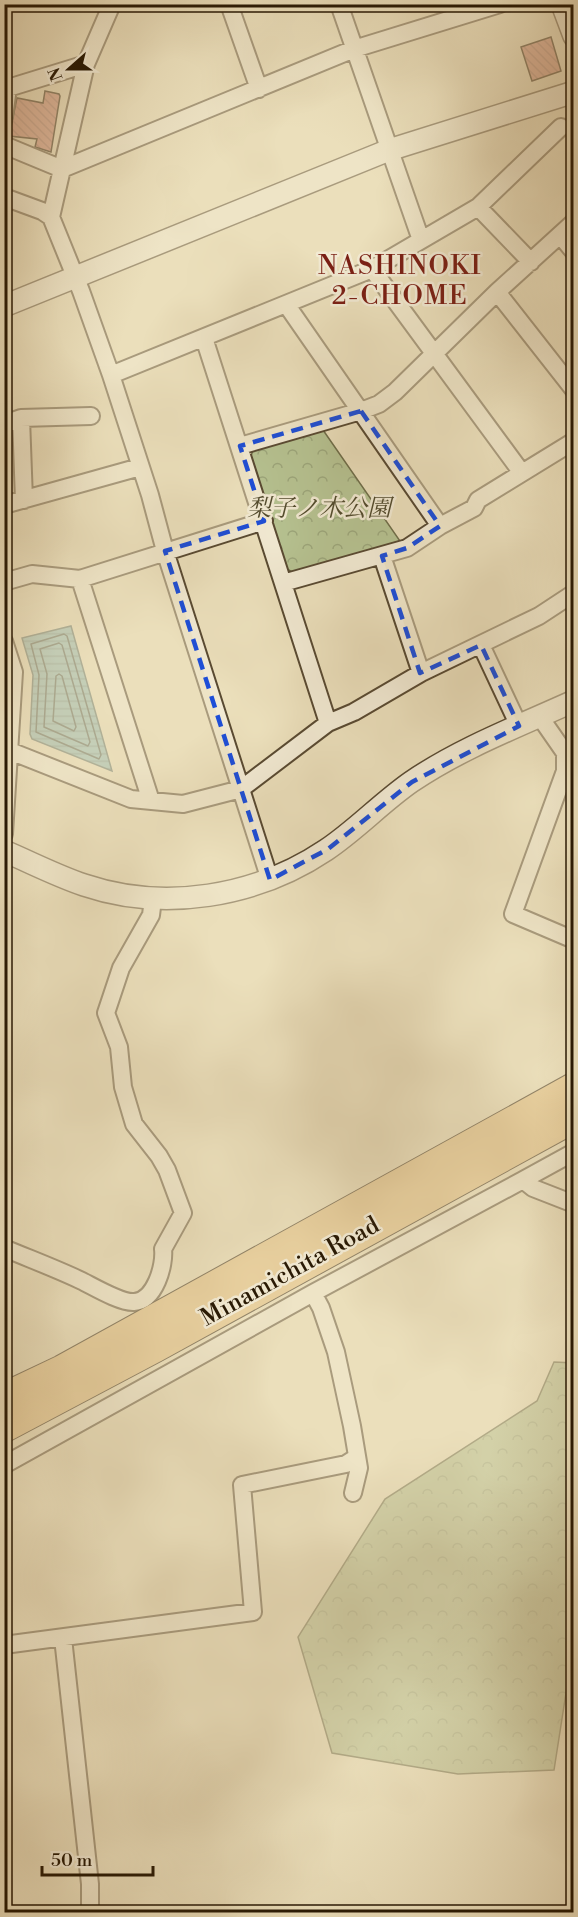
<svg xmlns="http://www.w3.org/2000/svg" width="578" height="1917" viewBox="0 0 578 1917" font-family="'Libre Bodoni','Noto Serif JP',serif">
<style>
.forest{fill:url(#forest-crowns);stroke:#6f6e4a;stroke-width:1.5}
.water{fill:url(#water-rules);stroke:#6b7b6d;stroke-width:1.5}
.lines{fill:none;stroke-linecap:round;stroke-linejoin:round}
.shore{stroke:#606a5c;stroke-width:1.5}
.building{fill:url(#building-back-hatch);stroke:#281904;stroke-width:1.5}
.minor-casing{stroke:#594a32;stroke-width:20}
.tertiary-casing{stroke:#594a32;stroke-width:24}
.motorway-casing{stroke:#281904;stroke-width:34}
.minor{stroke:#f2ead3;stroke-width:16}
.tertiary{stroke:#f2ead3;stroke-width:21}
.motorway{stroke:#e6c07e;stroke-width:32}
.marked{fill:none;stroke:#1d4ed8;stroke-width:4.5;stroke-dasharray:12 8;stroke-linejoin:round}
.labels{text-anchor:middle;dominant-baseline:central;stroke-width:5;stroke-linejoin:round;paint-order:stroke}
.park-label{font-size:24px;font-style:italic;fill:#534c2e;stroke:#f2ead3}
.street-label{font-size:24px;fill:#281904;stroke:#f2ead3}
.neighbourhood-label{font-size:26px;letter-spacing:1.5px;fill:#7a1f14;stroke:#f2ead3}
</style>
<defs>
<pattern id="forest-crowns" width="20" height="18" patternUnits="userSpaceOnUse" patternTransform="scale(1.5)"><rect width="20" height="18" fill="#b6c291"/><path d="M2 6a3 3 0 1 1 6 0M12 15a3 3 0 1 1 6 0" fill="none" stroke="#9ca67b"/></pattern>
<pattern id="water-rules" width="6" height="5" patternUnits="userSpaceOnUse" patternTransform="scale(1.5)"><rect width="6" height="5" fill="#98bcb3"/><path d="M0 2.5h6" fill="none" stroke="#83a198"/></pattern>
<pattern id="building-back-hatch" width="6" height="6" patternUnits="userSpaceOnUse" patternTransform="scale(1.5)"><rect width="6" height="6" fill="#d18a77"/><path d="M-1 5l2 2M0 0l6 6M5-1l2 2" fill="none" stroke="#aa705f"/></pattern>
</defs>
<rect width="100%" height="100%" fill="#ebdfbb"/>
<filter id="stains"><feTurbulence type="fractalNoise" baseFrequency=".00333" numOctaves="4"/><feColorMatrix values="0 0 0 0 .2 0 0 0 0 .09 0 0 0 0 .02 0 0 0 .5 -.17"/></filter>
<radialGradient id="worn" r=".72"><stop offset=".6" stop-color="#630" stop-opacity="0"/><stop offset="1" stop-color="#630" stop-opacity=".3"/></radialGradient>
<path class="forest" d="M 323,430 L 400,541 L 294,573 L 287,569 L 251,456 L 253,450 Z
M 554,1362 L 574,1363 L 573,1648 L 554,1770 L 458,1774 L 332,1753 L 298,1637 L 385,1499 L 537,1401 Z"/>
<path class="water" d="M 71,626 L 112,771 L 32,739 L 30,734 L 33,675 L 22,638 Z"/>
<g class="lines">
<path class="shore" d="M 64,634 L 67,636 L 101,755 L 99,759 L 36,732 L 39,675 L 31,644 Z
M 59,643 L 62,645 L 90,742 L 88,746 L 44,727 L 47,674 L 40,649 Z
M 59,674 L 62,676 L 76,727 L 74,731 L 53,721 L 56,676 Z"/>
</g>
<path class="building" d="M 551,37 L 561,71 L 532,81 L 521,47 Z
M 45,91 L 59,94 L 60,96 L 51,152 L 35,147 L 37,139 L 9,136 L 17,98 L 43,103 Z"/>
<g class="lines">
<g class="minor-casing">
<path id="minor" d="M 112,4 L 86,64 L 51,217 L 81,291 L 111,375 L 150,495 L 165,551 L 270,880
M 229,4 L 259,89
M 339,4 L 421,240
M 4,117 L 8,88 L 86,64
M 4,145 L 62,169 L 354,49 L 500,4
M 4,197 L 42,211 L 51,217
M 478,207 L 531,262
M 560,235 L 574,252
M 372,269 L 522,473
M 497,292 L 574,390
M 286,304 L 440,526
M 204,338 L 328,723
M 111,375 L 372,269 L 478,207 L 561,127
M 21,418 L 24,500
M 4,424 L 21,418 L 91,416
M 240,446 L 361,411 L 379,404 L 395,392 L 497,292 L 574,222
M 4,505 L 140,467
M 382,556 L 421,673
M 80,579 L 151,801
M 4,582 L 32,574 L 80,579 L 264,521
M 283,583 L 407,548 L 440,526 L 474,508 L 478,500 L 574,441
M 4,641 L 14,672 L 4,834
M 481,645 L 519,726
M 540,717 L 565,753 L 565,771 L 513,914 L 574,940
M 10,751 L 131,799 L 183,804 L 241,789 L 328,723 L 354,712 L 421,673 L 539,616 L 574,593
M 523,1180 L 574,1152
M 4,1248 C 30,1259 57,1269 82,1281 C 94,1287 121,1303 134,1302 C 155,1301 165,1265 163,1249 L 183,1213 L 167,1170 L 159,1156 L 134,1124 L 123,1087 L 119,1047 L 106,1013 L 121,968 L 151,915 L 153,899
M 313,1293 L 321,1308 L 336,1352 L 352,1426 L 359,1468 L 353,1493
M 4,1465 L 313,1293 L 523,1180 L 533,1188 L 574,1204
M 63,1638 L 90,1884 L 90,1912
M 4,1645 L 253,1612 L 242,1485 L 346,1464 L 357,1457"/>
</g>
<g class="tertiary-casing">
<path id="tertiary" d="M 562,4 L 574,36
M 4,306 L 389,150 L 574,92
M 4,851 C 30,862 57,876 84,885 C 164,912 256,897 326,850 C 356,830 381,803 411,782 C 461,748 519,726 574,701"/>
</g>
<g class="motorway-casing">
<path id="motorway" d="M 4,1399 L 63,1371 L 574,1089
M 4,1426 L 155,1346 L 574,1116"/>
</g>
<use href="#minor" class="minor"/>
<use href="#tertiary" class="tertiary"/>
<use href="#motorway" class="motorway"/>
</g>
<path d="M0 0H578V1917H0ZM 361,411 L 440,526 L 407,548 L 382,556 L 420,673 L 481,645 L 519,726 L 412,782 L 328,849 L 270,880 L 165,551 L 264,521 L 240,446 Z" fill="#ebdfbb" fill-opacity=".55" fill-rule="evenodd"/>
<path class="marked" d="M 361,411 L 440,526 L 407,548 L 382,556 L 420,673 L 481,645 L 519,726 L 412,782 L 328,849 L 270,880 L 165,551 L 264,521 L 240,446 Z"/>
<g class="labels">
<g class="park-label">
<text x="319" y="509">梨子ノ木公園</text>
</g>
<g class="street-label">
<text transform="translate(290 1272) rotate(-29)">Minamichita Road</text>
</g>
<g class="neighbourhood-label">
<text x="400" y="266">NASHINOKI<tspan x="400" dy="30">2-CHOME</tspan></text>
</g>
</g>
<rect width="578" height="1917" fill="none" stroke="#ebdfbb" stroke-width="24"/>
<rect x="6" y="6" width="566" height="1905" fill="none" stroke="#281904" stroke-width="3"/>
<rect x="12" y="12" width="554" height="1893" fill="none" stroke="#281904" stroke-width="1.5"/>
<g transform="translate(69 69) rotate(249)" stroke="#f2ead3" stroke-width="4.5" paint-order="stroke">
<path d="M0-4.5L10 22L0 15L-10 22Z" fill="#281904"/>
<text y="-9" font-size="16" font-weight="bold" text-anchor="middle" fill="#281904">N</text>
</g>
<path d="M42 1866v9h111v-9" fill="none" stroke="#281904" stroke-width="3"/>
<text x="51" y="1866" font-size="18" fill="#281904" stroke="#f2ead3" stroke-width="4.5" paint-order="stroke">50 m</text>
<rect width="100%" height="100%" filter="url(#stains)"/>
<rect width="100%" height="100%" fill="url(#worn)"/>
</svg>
